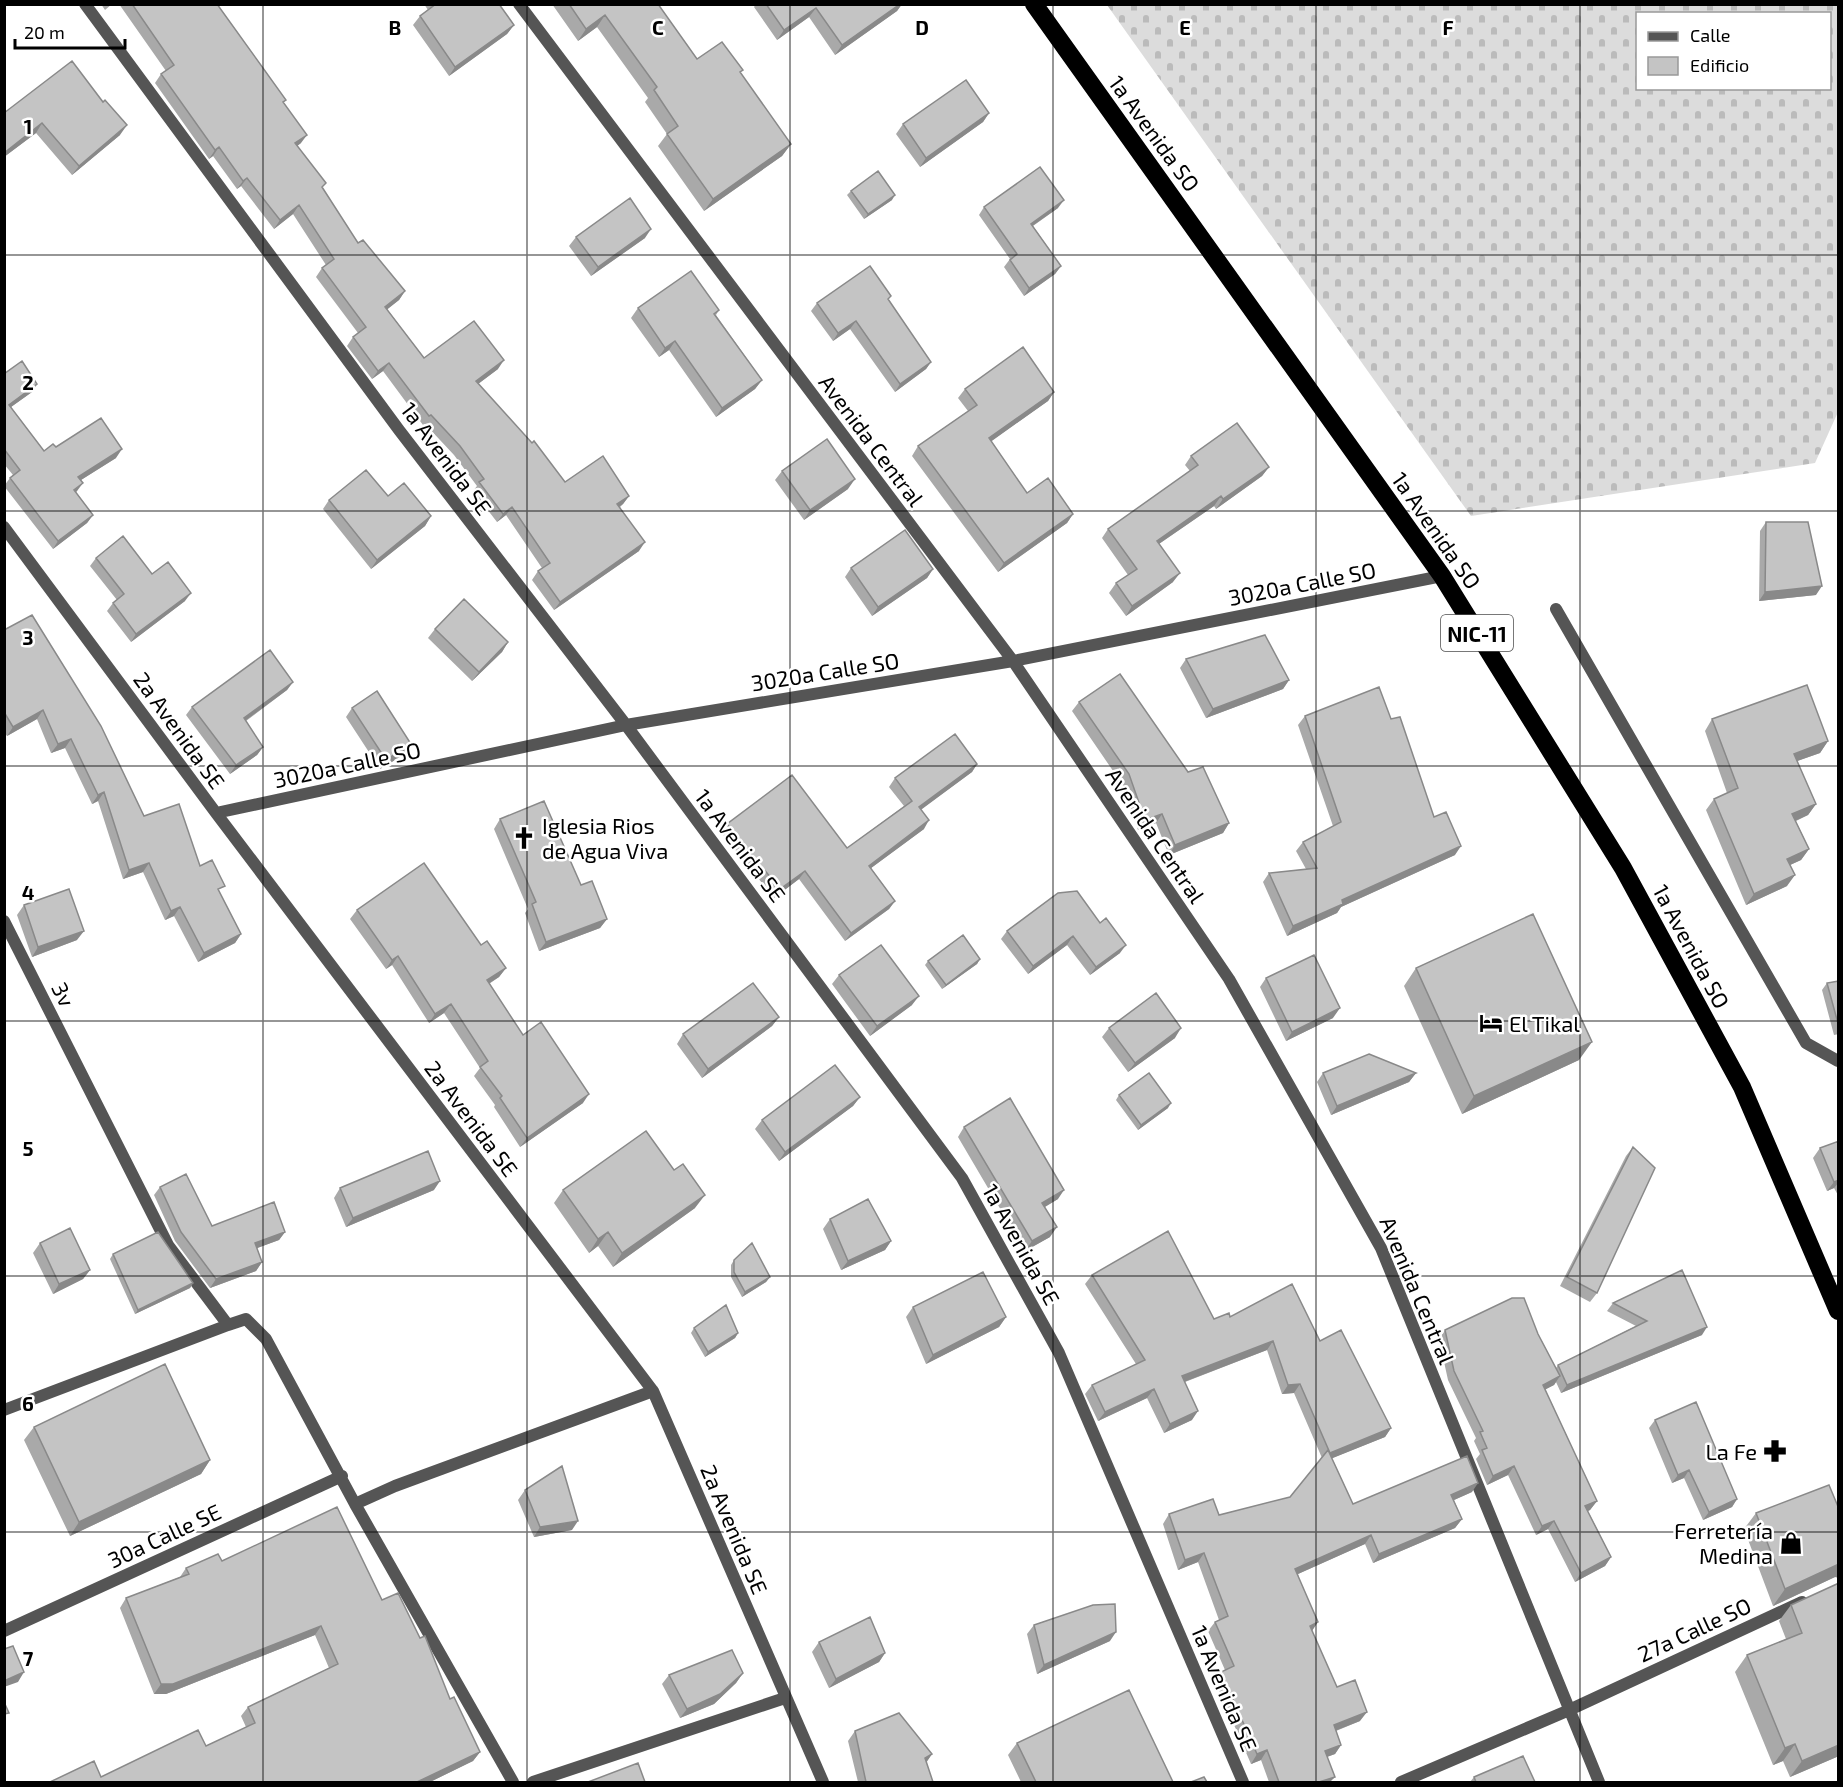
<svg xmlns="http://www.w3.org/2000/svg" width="1843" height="1787" viewBox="0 0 1843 1787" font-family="'Exo 2',sans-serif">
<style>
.cemetery{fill:url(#cemetery-stones);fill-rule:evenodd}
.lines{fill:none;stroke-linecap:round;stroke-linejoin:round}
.street{stroke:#555;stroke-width:12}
.highway{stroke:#000;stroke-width:18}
.wall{fill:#a9a9a9}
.shaded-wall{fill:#898989}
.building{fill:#c4c4c4;stroke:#898989;stroke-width:1.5}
.grid{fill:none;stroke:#000;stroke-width:1.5;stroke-opacity:0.55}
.labels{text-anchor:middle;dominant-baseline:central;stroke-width:5;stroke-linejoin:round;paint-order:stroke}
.shield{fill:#fff;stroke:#4c4c4c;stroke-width:1.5}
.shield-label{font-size:21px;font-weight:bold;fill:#000}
.street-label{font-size:22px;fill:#000;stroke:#fff}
.poi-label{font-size:22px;fill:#000;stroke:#fff;text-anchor:start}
.grid-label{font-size:20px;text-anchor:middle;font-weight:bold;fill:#000;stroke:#fff;stroke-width:5;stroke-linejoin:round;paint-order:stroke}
</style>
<defs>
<pattern id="cemetery-stones" width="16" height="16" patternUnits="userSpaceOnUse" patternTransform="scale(1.5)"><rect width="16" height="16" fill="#dcdcdc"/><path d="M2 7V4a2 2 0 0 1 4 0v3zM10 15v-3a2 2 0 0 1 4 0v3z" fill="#bbb"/></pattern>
</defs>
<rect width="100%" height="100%" fill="#fff"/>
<path class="cemetery" d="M 1107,5 L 1838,5 L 1838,412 L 1815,463 L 1471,516 ZM 1638,14 L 1830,14 L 1830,88 L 1638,88 Z"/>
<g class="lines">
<path class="street" d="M 85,4 L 399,430 L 626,725 L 962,1178 L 1059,1353 L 1243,1782
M 519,4 L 1013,661 L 1229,979 L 1381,1248 L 1599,1782
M 4,527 L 216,813 L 653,1391 L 823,1782
M 1556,609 L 1806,1043 L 1838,1061
M 216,813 L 626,725 L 1013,661 L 1442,576
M 4,921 L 168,1245 L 228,1325 L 246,1319 L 266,1339 L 355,1504 L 513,1782
M 4,1410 L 228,1325
M 355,1504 L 395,1486 L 653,1391
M 4,1631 L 342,1476
M 533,1782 L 785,1698
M 1401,1782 L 1567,1711 L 1802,1602"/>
<path class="highway" d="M 1034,4 L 1442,576 L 1623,868 L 1742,1087 L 1838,1311"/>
</g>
<path class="wall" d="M 101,4 L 112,4 L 105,10 Z
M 119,4 L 217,4 L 286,100 L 283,103 L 301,143 L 297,146 L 323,189 L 358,243 L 405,291 L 399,300 L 387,309 L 424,358 L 498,369 L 478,384 L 565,482 L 629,496 L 623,504 L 620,507 L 639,551 L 554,610 L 532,580 L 538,571 L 542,568 L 506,515 L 497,522 L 473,491 L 477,486 L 454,455 L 425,424 L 423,425 L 383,371 L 372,379 L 347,346 L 353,337 L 358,333 L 316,277 L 322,268 L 326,265 L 293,214 L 274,229 L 241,186 L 237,189 L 213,156 L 209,159 L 155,83 L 161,74 L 166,71 Z
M 424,4 L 499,4 L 514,25 L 507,34 L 449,76 L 413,25 L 420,16 L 428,10 Z
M 552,4 L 658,4 L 697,59 L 740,73 L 791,144 L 782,156 L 704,211 L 658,146 L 667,134 L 645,102 L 648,98 L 597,27 L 578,41 Z
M 756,4 L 902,4 L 897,11 L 835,55 L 809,17 L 777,40 L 754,7 Z
M 4,113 L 120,135 L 72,175 L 36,133 L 4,157 Z
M 989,113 L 983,122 L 920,167 L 896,134 L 903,124 Z
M 851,191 L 892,200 L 864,219 L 847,195 Z
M 984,207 L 1058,208 L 1033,226 L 1061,266 L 1055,274 L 1024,296 L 1004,267 L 1010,259 L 979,215 Z
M 576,237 L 645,238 L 591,276 L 569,246 Z
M 888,300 L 931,362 L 926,369 L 895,392 L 850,329 L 833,341 L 811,311 L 817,303 Z
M 638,308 L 719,310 L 716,315 L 762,380 L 755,389 L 716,417 L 669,350 L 659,357 L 631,318 Z
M 4,374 L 37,384 L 32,392 L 11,407 L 44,451 L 56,447 L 116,458 L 81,480 L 77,491 L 76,492 L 93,515 L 87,523 L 53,549 L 4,486 L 10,478 L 13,475 L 4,464 Z
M 965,389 L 1054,392 L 1048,401 L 991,441 L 1027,493 L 1073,514 L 1067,523 L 998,572 L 912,456 L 918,446 L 968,411 L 958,398 Z
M 1191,456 L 1269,467 L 1262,476 L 1216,509 L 1214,506 L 1159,544 L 1173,582 L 1126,616 L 1109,593 L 1116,583 L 1128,575 L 1102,538 L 1108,529 L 1190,471 L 1185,465 Z
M 782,471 L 848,489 L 804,520 L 775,480 Z
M 388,496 L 431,516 L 425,526 L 371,569 L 323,509 L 329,500 Z
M 1766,522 L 1816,595 L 1759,601 L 1760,531 Z
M 96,558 L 152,574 L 185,601 L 131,642 L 107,611 L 113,603 L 117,600 L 90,566 Z
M 851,568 L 933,569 L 927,578 L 872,616 L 845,577 Z
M 435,629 L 508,642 L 502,652 L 472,681 L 428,638 Z
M 4,630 L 144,816 L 200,866 L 220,893 L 241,934 L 235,943 L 198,962 L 174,916 L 165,920 L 143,872 L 123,879 L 98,801 L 92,804 L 65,748 L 51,753 L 37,719 L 7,736 L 4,732 Z
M 1186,659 L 1289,680 L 1283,689 L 1206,718 L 1180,668 Z
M 293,682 L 287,690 L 246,721 L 263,747 L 257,755 L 230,774 L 186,715 L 192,707 Z
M 1079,702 L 1188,772 L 1229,823 L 1223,833 L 1169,855 L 1156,823 L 1138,830 L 1122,784 L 1072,711 Z
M 352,708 L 405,754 L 380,769 L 346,717 Z
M 1305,716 L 1391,719 L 1434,817 L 1455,855 L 1341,907 L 1337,913 L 1287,936 L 1263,882 L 1269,873 L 1306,869 L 1296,851 L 1303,842 L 1333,826 L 1298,725 Z
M 1712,719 L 1828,741 L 1820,753 L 1797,761 L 1816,804 L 1808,815 L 1796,821 L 1809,849 L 1801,860 L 1790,865 L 1787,886 L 1746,905 L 1706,810 L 1714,799 L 1727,793 L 1705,731 Z
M 977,764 L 972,772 L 921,809 L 924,829 L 871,868 L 895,901 L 889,909 L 845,941 L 799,879 L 774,898 L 721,832 L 727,824 L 847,848 L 904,806 L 889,787 L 895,778 Z
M 500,819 L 607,919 L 600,928 L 539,951 L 525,913 L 528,909 L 494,829 Z
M 1058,893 L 1120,953 L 1090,975 L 1067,945 L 1028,974 L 1001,939 L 1007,931 Z
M 24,905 L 77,940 L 32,957 L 17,915 Z
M 357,910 L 481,945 L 506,968 L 499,977 L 489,984 L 523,1035 L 583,1103 L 520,1147 L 494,1107 L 495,1105 L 474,1076 L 480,1068 L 444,1013 L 429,1023 L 392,965 L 386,969 L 350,919 Z
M 980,959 L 977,964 L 942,989 L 925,965 L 928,961 Z
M 1416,968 L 1579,1060 L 1462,1114 L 1404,986 Z
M 839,975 L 912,1005 L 870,1036 L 832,984 Z
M 1266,978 L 1333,1018 L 1286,1041 L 1260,987 Z
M 1839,981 L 1839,1034 L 1834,1035 L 1822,990 L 1827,983 Z
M 779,1017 L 772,1026 L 702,1078 L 677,1044 L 683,1034 Z
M 1109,1028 L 1175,1038 L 1128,1072 L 1102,1037 Z
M 1323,1073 L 1416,1073 L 1409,1082 L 1331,1115 L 1317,1082 Z
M 1119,1095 L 1168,1108 L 1138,1130 L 1116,1100 Z
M 860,1097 L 853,1106 L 779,1161 L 755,1129 L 762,1120 Z
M 964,1127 L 1058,1199 L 1045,1207 L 1050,1237 L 1025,1251 L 958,1137 Z
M 1839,1141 L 1839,1197 L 1834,1188 L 1827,1191 L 1813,1158 L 1820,1148 Z
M 1633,1147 L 1597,1293 L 1590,1302 L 1560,1286 L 1626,1156 Z
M 160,1187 L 212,1226 L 285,1232 L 279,1240 L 257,1248 L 262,1262 L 256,1271 L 210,1288 L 175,1241 L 154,1195 Z
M 340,1188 L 434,1190 L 346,1227 L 334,1198 Z
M 563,1190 L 695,1208 L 613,1267 L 598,1246 L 589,1253 L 554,1203 Z
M 830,1219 L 891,1241 L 885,1250 L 841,1270 L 823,1229 Z
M 40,1243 L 90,1270 L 83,1279 L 53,1294 L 33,1253 Z
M 113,1254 L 193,1283 L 190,1288 L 135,1314 L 110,1259 Z
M 734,1260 L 770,1277 L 766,1282 L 742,1297 L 731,1277 L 731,1265 Z
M 1092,1275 L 1214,1319 L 1230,1317 L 1320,1341 L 1391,1428 L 1385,1437 L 1332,1458 L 1353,1504 L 1472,1492 L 1454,1500 L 1462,1519 L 1455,1528 L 1373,1563 L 1365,1544 L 1298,1574 L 1312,1631 L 1337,1687 L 1360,1721 L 1336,1731 L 1341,1745 L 1335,1754 L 1327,1757 L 1330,1782 L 1269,1782 L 1261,1760 L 1251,1764 L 1215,1681 L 1221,1672 L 1225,1670 L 1208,1631 L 1215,1622 L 1219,1620 L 1198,1562 L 1178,1570 L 1163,1524 L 1169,1514 L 1219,1515 L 1290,1497 L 1322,1458 L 1294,1393 L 1282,1394 L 1267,1350 L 1185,1382 L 1192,1420 L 1164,1433 L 1147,1398 L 1098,1421 L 1085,1394 L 1092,1385 L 1136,1364 L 1085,1284 Z
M 1613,1303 L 1702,1335 L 1561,1393 L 1556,1382 L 1554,1385 L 1545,1389 L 1597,1501 L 1590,1510 L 1588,1511 L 1611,1557 L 1605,1566 L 1575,1582 L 1548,1529 L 1536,1535 L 1508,1475 L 1487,1485 L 1476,1459 L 1480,1454 L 1474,1441 L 1476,1438 L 1448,1380 L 1439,1339 L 1445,1330 L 1538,1334 L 1556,1368 L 1558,1365 L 1636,1326 L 1607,1311 Z
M 913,1307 L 1006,1317 L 999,1327 L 926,1364 L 906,1317 Z
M 694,1328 L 738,1333 L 735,1338 L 705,1357 L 691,1333 Z
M 1655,1420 L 1737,1499 L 1732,1507 L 1703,1520 L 1684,1478 L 1672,1483 L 1649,1428 Z
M 34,1427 L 210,1460 L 201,1474 L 70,1536 L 24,1440 Z
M 525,1490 L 572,1530 L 534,1537 L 518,1500 Z
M 1756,1513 L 1835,1577 L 1773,1606 L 1744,1529 Z
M 222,1561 L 382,1600 L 450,1699 L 480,1752 L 473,1761 L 430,1782 L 50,1782 L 101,1777 L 206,1746 L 246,1727 L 241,1716 L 248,1707 L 329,1668 L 315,1635 L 166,1694 L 154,1694 L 120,1608 L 126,1598 L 180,1577 L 186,1568 Z
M 1839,1583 L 1839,1756 L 1790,1777 L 1783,1761 L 1773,1765 L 1735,1672 L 1747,1655 L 1786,1639 L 1779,1621 L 1791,1605 Z
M 1034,1625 L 1110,1641 L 1037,1674 L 1027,1634 Z
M 819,1642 L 885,1653 L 879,1662 L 829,1688 L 812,1652 Z
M 743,1673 L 736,1683 L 714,1704 L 680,1718 L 662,1684 L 669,1675 Z
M 855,1731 L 932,1754 L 926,1762 L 933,1782 L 858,1782 L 848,1741 Z
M 1017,1743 L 1173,1782 L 1021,1782 L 1008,1755 Z
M 1474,1777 L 1535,1782 L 1470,1782 Z"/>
<path class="shaded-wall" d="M 900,4 L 902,4 L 897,11 L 835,55 L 842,45 Z
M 816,8 L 809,17 L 777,40 L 784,30 Z
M 605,15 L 597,27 L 578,41 L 586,29 Z
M 514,25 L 507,34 L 449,76 L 455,67 Z
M 989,113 L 983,122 L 920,167 L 926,158 Z
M 42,123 L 36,133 L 4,157 L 4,153 Z
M 127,125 L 120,135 L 72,175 L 79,166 Z
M 307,135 L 301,143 L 289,152 L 295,143 Z
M 791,144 L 782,156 L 704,211 L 713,199 Z
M 219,147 L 213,156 L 209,159 L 215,150 Z
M 247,178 L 241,186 L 237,189 L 243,181 Z
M 895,195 L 892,200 L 864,219 L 868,214 Z
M 1064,200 L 1058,208 L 1025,231 L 1031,224 Z
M 299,205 L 293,214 L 274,229 L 280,220 Z
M 651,229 L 645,238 L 591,276 L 598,267 Z
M 1061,266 L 1055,274 L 1024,296 L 1029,288 Z
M 405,291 L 399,300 L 379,316 L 385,307 Z
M 856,321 L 850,329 L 833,341 L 838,333 Z
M 675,341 L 669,350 L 659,357 L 665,348 Z
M 504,360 L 498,369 L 470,390 L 476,381 Z
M 931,362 L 926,369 L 895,392 L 900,384 Z
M 389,363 L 383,371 L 372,379 L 378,371 Z
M 762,380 L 755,389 L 716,417 L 722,408 Z
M 37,384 L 32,392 L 4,412 L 9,405 Z
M 1054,392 L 1048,401 L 982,448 L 989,438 Z
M 122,449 L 116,458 L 73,485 L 78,477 Z
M 1269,467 L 1262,476 L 1216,509 L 1223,499 Z
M 855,479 L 848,489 L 804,520 L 810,510 Z
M 83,483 L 77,491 L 69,498 L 74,490 Z
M 629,496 L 623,504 L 611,512 L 617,504 Z
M 1221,496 L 1214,506 L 1150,550 L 1157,541 Z
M 512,507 L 506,515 L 497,522 L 503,514 Z
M 1073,514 L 1067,523 L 998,572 L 1004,563 Z
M 93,515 L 87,523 L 53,549 L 58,541 Z
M 431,516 L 425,526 L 371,569 L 377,560 Z
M 645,542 L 639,551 L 554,610 L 560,602 Z
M 933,569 L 927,578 L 872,616 L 878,607 Z
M 1180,573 L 1173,582 L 1126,616 L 1132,606 Z
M 1822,586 L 1816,595 L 1759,601 L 1765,592 Z
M 191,593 L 185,601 L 131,642 L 136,634 Z
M 508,642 L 502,652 L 472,681 L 479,672 Z
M 1289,680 L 1283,689 L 1206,718 L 1213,709 Z
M 293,682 L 287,690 L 238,726 L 244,718 Z
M 43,710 L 37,719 L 7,736 L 13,727 Z
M 71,739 L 65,748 L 51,753 L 58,744 Z
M 1828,741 L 1820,753 L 1786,765 L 1794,754 Z
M 411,744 L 405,754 L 380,769 L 386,760 Z
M 263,747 L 257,755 L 230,774 L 236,765 Z
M 977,764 L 972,772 L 914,815 L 919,807 Z
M 104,792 L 98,801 L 92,804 L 98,795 Z
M 1816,804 L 1808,815 L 1784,826 L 1792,814 Z
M 1162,814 L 1156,823 L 1138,830 L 1145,820 Z
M 929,820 L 924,829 L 863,874 L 869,866 Z
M 1229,823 L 1223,833 L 1169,855 L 1175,845 Z
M 1461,846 L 1455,855 L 1341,907 L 1337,913 L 1287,936 L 1293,926 L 1342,900 Z
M 1809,849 L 1801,860 L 1779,870 L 1787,859 Z
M 149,863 L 143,872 L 123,879 L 129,870 Z
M 805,871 L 799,879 L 774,898 L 780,889 Z
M 1795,875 L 1787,886 L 1746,905 L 1754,894 Z
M 895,901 L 889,909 L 845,941 L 851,933 Z
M 180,907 L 174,916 L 165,920 L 171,911 Z
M 607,919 L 600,928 L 539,951 L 546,942 Z
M 84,931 L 77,940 L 32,957 L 38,947 Z
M 241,934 L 235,943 L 198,962 L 204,953 Z
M 1073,936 L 1067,945 L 1028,974 L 1033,966 Z
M 1126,945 L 1120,953 L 1090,975 L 1096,967 Z
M 398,956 L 392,965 L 386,969 L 392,960 Z
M 980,959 L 977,964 L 942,989 L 946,985 Z
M 506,968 L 499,977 L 480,989 L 487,980 Z
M 919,996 L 912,1005 L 870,1036 L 877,1026 Z
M 451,1004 L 444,1013 L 429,1023 L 435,1014 Z
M 1340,1008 L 1333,1018 L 1286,1041 L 1292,1032 Z
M 779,1017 L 772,1026 L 702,1078 L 708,1069 Z
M 1181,1028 L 1175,1038 L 1128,1072 L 1135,1063 Z
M 1592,1042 L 1579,1060 L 1462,1114 L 1474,1096 Z
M 1416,1073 L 1409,1082 L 1331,1115 L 1337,1106 Z
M 589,1094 L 583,1103 L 520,1147 L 527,1138 Z
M 860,1097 L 853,1106 L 779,1161 L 785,1152 Z
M 1171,1103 L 1168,1108 L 1138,1130 L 1141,1125 Z
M 1839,1180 L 1839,1182 L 1834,1188 L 1827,1191 L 1834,1182 Z
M 440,1181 L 434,1190 L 346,1227 L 353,1218 Z
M 1064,1190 L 1058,1199 L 1036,1212 L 1042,1203 Z
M 705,1195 L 695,1208 L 613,1267 L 622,1253 Z
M 1057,1227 L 1050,1237 L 1025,1251 L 1032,1241 Z
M 285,1232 L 279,1240 L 249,1251 L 255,1243 Z
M 608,1232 L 598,1246 L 589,1253 L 598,1239 Z
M 891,1241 L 885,1250 L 841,1270 L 848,1261 Z
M 262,1262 L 256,1271 L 210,1288 L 216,1279 Z
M 90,1270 L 83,1279 L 53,1294 L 59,1284 Z
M 770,1277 L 766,1282 L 742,1297 L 745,1292 Z
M 193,1283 L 190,1288 L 135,1314 L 138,1310 Z
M 1006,1317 L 999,1327 L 926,1364 L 933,1355 Z
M 1707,1327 L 1702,1335 L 1561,1393 L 1567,1385 Z
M 738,1333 L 735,1338 L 705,1357 L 708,1352 Z
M 1273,1341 L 1267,1350 L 1176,1385 L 1182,1376 Z
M 1560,1376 L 1554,1385 L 1537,1394 L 1543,1385 Z
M 1300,1384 L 1294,1393 L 1282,1394 L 1288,1385 Z
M 1154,1389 L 1147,1398 L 1098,1421 L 1105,1412 Z
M 1198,1411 L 1192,1420 L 1164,1433 L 1170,1424 Z
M 1391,1428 L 1385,1437 L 1323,1462 L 1330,1453 Z
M 210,1460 L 201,1474 L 70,1536 L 79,1522 Z
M 1514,1466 L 1508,1475 L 1487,1485 L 1493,1476 Z
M 1689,1470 L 1684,1478 L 1672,1483 L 1678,1475 Z
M 1478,1483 L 1472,1492 L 1445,1504 L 1451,1495 Z
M 1737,1499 L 1732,1507 L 1703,1520 L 1709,1512 Z
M 1597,1501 L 1590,1510 L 1579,1515 L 1585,1506 Z
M 1462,1519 L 1455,1528 L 1373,1563 L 1379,1554 Z
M 578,1521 L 572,1530 L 534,1537 L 540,1527 Z
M 1554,1521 L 1548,1529 L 1536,1535 L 1542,1526 Z
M 1371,1535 L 1365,1544 L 1289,1578 L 1295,1569 Z
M 1204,1553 L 1198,1562 L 1178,1570 L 1185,1560 Z
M 1611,1557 L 1605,1566 L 1575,1582 L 1581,1573 Z
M 1839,1564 L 1839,1578 L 1835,1577 L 1773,1606 L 1785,1589 Z
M 1318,1622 L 1312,1631 L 1310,1626 Z
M 321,1626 L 315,1635 L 166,1694 L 154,1694 L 161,1684 Z
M 1116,1632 L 1110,1641 L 1037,1674 L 1044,1665 Z
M 885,1653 L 879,1662 L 829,1688 L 836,1679 Z
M 24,1672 L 18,1682 L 4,1687 L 4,1681 Z
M 743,1673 L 736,1683 L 714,1704 L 680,1718 L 687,1709 Z
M 1367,1712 L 1360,1721 L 1327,1734 L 1334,1725 Z
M 1795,1744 L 1783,1761 L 1773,1765 L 1785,1748 Z
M 1341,1745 L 1335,1754 L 1318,1760 L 1325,1751 Z
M 1839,1745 L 1839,1756 L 1790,1777 L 1802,1761 Z
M 1267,1750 L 1261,1760 L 1251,1764 L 1257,1754 Z
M 480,1752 L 473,1761 L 430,1782 L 417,1782 Z
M 932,1754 L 926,1763 L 925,1758 Z
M 1335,1777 L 1330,1782 L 1319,1782 Z"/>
<path class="building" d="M 132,4 L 217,4 L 286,100 L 283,102 L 307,135 L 295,143 L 326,183 L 322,187 L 358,243 L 363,240 L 405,291 L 385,307 L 424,358 L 474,321 L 504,360 L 476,381 L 532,443 L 534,441 L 565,482 L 603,456 L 629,496 L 617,504 L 645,542 L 560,602 L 538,571 L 550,563 L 512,507 L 503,514 L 479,482 L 484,479 L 460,446 L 431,415 L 429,416 L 389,363 L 378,371 L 353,337 L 366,327 L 322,268 L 334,259 L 299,205 L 280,220 L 247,178 L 243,181 L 219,147 L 215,150 L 161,74 L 174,65 Z
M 436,4 L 499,4 L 514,25 L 455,67 L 420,16 Z
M 569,4 L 658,4 L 697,59 L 722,42 L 743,70 L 740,72 L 791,144 L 713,199 L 667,134 L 678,126 L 654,90 L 657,87 L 605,15 L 586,29 Z
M 766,4 L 900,4 L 842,45 L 816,8 L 784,30 Z
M 72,61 L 103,102 L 105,100 L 127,125 L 79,166 L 42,123 L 4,153 L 4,113 Z
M 966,80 L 989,113 L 926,158 L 903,124 Z
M 1040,167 L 1064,200 L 1031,224 L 1061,266 L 1029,288 L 1010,260 L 1017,254 L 984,207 Z
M 878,171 L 895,195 L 868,214 L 851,191 Z
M 630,198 L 651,229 L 598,267 L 576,237 Z
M 870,266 L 891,296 L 888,299 L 931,362 L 900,384 L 856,321 L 838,333 L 817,303 Z
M 691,271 L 719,310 L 714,314 L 762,380 L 722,408 L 675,341 L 665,348 L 638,308 Z
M 1023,347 L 1054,392 L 989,438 L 1027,493 L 1048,478 L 1073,514 L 1004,563 L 918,446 L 977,405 L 965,389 Z
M 22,361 L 37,384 L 9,405 L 44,451 L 53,444 L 56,447 L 101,418 L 122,449 L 78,477 L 83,483 L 74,490 L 93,515 L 58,541 L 10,478 L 20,470 L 4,449 L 4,374 Z
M 1237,423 L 1269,467 L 1223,499 L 1221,496 L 1157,541 L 1180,573 L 1132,606 L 1116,583 L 1137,569 L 1108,529 L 1198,465 L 1191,456 Z
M 827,439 L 855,479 L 810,510 L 782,471 Z
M 366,470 L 388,496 L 404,483 L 431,516 L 377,560 L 329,500 Z
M 1766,522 L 1808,522 L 1822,586 L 1765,592 Z
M 905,530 L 933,569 L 878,607 L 851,568 Z
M 123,536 L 152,574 L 168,562 L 191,593 L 136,634 L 113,603 L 124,594 L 96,558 Z
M 464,599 L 508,642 L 479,672 L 435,629 Z
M 32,615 L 101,726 L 144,816 L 179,804 L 200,866 L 212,860 L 225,886 L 218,889 L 241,934 L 204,953 L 180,907 L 171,911 L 149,863 L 129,870 L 104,792 L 98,795 L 71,739 L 58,744 L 43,710 L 13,727 L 4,712 L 4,630 Z
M 1265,635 L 1289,680 L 1213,709 L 1186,659 Z
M 270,650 L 293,682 L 244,718 L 263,747 L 236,765 L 192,707 Z
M 1120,674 L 1188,772 L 1203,767 L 1229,823 L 1175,845 L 1162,814 L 1145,820 L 1129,774 L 1079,702 Z
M 1807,685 L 1828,741 L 1794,754 L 1816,804 L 1792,814 L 1809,849 L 1787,859 L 1795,875 L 1754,894 L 1714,799 L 1738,788 L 1712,719 Z
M 1379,687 L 1391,719 L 1400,717 L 1434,817 L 1446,812 L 1461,846 L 1342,900 L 1343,904 L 1293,926 L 1269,873 L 1317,868 L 1303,842 L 1341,822 L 1305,716 Z
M 377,691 L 411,744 L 386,760 L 352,708 Z
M 955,734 L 977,764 L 919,807 L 929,820 L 869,866 L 895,901 L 851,933 L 805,871 L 780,889 L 727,824 L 792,775 L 847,848 L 912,801 L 895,778 Z
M 544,801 L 581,885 L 592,881 L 607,919 L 546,942 L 532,904 L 536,902 L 500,819 Z
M 424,863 L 481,945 L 487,941 L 506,968 L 487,980 L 523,1035 L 541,1022 L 589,1094 L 527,1138 L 500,1098 L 502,1096 L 480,1067 L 488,1061 L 451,1004 L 435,1014 L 398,956 L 392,960 L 357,910 Z
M 69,889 L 84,931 L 38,947 L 24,905 Z
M 1077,891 L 1100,923 L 1106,918 L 1126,945 L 1096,967 L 1073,936 L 1033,966 L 1007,931 L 1058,893 Z
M 1533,914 L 1592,1042 L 1474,1096 L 1416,968 Z
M 963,935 L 980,959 L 946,985 L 928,961 Z
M 881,945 L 919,996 L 877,1026 L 839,975 Z
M 1314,955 L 1340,1008 L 1292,1032 L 1266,978 Z
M 1839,981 L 1839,1027 L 1827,983 Z
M 753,983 L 779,1017 L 708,1069 L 683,1034 Z
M 1156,993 L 1181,1028 L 1135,1063 L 1109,1028 Z
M 1369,1054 L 1416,1073 L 1337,1106 L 1323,1073 Z
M 835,1065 L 860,1097 L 785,1152 L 762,1120 Z
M 1149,1073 L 1171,1103 L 1141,1125 L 1119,1095 Z
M 1010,1098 L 1064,1190 L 1042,1203 L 1057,1227 L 1032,1241 L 964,1127 Z
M 646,1131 L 674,1170 L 683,1164 L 705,1195 L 622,1253 L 608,1232 L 598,1239 L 563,1190 Z
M 1839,1141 L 1839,1180 L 1834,1182 L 1820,1148 Z
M 1633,1147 L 1655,1168 L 1597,1293 L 1567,1277 Z
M 428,1151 L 440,1181 L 353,1218 L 340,1188 Z
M 186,1174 L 212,1226 L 274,1202 L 285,1232 L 255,1243 L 262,1262 L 216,1279 L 181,1232 L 160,1187 Z
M 868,1199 L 891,1241 L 848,1261 L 830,1219 Z
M 70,1228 L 90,1270 L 59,1284 L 40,1243 Z
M 1168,1231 L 1214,1319 L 1229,1313 L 1230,1317 L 1292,1284 L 1320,1341 L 1341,1330 L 1391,1428 L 1330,1453 L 1300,1384 L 1288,1385 L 1273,1341 L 1182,1376 L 1198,1411 L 1170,1424 L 1154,1389 L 1105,1412 L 1092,1385 L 1145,1360 L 1092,1275 Z
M 158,1232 L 193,1283 L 138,1310 L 113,1254 Z
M 752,1243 L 770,1277 L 745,1292 L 734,1272 L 734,1260 Z
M 1682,1270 L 1707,1327 L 1567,1385 L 1558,1365 L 1647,1321 L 1613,1303 Z
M 983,1272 L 1006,1317 L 933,1355 L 913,1307 Z
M 1512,1298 L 1524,1298 L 1538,1334 L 1560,1376 L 1543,1385 L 1597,1501 L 1585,1506 L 1611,1557 L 1581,1573 L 1554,1521 L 1542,1526 L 1514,1466 L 1493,1476 L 1482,1450 L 1487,1448 L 1480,1432 L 1483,1431 L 1454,1371 L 1445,1330 Z
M 726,1305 L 738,1333 L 708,1352 L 694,1328 Z
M 165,1364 L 210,1460 L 79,1522 L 34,1427 Z
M 1696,1402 L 1737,1499 L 1709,1512 L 1689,1470 L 1678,1475 L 1655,1420 Z
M 1328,1450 L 1353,1504 L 1467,1456 L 1478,1483 L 1451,1495 L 1462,1519 L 1379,1554 L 1371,1535 L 1295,1569 L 1318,1622 L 1310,1626 L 1337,1687 L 1355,1680 L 1367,1712 L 1334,1725 L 1341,1745 L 1325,1751 L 1335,1777 L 1319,1782 L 1279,1782 L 1267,1750 L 1257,1754 L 1221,1672 L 1234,1666 L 1215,1622 L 1228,1616 L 1204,1553 L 1185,1560 L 1169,1514 L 1213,1499 L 1219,1515 L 1290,1497 Z
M 562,1466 L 578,1521 L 540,1527 L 525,1490 Z
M 1829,1485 L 1839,1509 L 1839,1564 L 1785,1589 L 1756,1513 Z
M 337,1507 L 382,1600 L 398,1593 L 420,1638 L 425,1636 L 450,1699 L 454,1697 L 480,1752 L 417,1782 L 50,1782 L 94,1761 L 101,1777 L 198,1730 L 206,1746 L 255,1723 L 248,1707 L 338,1664 L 321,1626 L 173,1684 L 161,1684 L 126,1598 L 189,1574 L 186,1568 L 218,1554 L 222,1561 Z
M 1839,1583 L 1839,1745 L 1802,1761 L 1795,1744 L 1785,1748 L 1747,1655 L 1802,1633 L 1791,1605 Z
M 1115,1604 L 1116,1632 L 1044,1665 L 1034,1625 L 1093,1605 Z
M 870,1617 L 885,1653 L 836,1679 L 819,1642 Z
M 13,1646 L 24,1672 L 4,1681 L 4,1649 Z
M 732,1650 L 743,1673 L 720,1694 L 687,1709 L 669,1675 Z
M 1129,1690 L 1173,1782 L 1036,1782 L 1017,1743 Z
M 4,1702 L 9,1713 L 4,1714 Z
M 899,1713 L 932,1754 L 925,1758 L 933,1782 L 866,1782 L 855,1731 Z
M 1523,1756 L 1535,1782 L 1476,1782 L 1474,1777 Z
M 638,1763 L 645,1782 L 588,1782 Z
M 1204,1777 L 1207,1782 L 1191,1782 Z"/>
<path class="grid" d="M 263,4 L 263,1782M 527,4 L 527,1782M 790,4 L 790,1782M 1053,4 L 1053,1782M 1316,4 L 1316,1782M 1580,4 L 1580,1782M 4,255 L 1838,255M 4,511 L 1838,511M 4,766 L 1838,766M 4,1021 L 1838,1021M 4,1276 L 1838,1276M 4,1532 L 1838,1532"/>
<defs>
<g id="church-bare" transform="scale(1.8)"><path d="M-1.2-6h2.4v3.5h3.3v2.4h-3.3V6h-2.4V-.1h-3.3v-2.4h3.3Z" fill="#000" stroke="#fff" stroke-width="2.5" paint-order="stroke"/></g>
<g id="hotel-bare" transform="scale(1.8)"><path d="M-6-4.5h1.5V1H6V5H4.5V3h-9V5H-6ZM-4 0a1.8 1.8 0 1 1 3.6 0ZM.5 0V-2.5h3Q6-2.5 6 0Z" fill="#000" stroke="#fff" stroke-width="2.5" paint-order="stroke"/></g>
<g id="pharmacy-bare" transform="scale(1.8)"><path d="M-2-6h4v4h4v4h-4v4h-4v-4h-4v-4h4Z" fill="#000" stroke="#fff" stroke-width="2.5" paint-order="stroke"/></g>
<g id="shop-bare" transform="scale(1.8)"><path d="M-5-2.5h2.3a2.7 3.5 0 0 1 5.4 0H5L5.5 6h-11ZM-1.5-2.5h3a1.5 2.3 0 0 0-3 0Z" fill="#000" stroke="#fff" stroke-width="2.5" paint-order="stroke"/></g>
</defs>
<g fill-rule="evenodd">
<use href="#church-bare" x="524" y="838"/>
<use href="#hotel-bare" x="1491" y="1023"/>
<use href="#pharmacy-bare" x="1775" y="1451"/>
<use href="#shop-bare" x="1791" y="1543"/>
</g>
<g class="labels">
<rect class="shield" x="1441" y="615" width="72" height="36" rx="4.5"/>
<g class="shield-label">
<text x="1477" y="633">NIC-11</text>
</g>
<g class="street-label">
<text transform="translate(1155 133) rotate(54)">1a Avenida SO</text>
<text transform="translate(872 440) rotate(53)">Avenida Central</text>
<text transform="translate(447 458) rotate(53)">1a Avenida SE</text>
<text transform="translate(1437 530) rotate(55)">1a Avenida SO</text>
<text transform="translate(1302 583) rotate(-11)">3020a Calle SO</text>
<text transform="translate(825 671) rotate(-9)">3020a Calle SO</text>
<text transform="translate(180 730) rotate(54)">2a Avenida SE</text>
<text transform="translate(347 764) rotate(-12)">3020a Calle SO</text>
<text transform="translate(1156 835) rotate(56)">Avenida Central</text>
<text transform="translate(741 845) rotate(53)">1a Avenida SE</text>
<text transform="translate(1692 946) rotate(62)">1a Avenida SO</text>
<text transform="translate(64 994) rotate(64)">3v</text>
<text transform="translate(472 1118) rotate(53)">2a Avenida SE</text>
<text transform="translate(1022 1244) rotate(61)">1a Avenida SE</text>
<text transform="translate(1418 1290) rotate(67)">Avenida Central</text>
<text transform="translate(735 1529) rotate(67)">2a Avenida SE</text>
<text transform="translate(164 1535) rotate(-25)">30a Calle SE</text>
<text transform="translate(1694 1629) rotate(-25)">27a Calle SO</text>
<text transform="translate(1225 1688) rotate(67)">1a Avenida SE</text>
</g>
<g class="poi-label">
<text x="542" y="825">Iglesia Rios<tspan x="542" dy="25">de Agua Viva</tspan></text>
<text x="1509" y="1023">El Tikal</text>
<text x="1757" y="1451" text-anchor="end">La Fe</text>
<text x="1773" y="1530" text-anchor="end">Ferretería<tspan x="1773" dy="25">Medina</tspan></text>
</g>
</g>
<g class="grid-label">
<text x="395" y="35">B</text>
<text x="658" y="35">C</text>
<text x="922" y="35">D</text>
<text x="1185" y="35">E</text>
<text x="1448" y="35">F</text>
<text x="28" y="134">1</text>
<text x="28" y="390">2</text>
<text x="28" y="645">3</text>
<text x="28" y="900">4</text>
<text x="28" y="1156">5</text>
<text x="28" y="1411">6</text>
<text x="28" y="1666">7</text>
</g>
<rect width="1843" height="1787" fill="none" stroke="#000000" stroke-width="12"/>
<rect x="1636" y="12" width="195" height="78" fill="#ffffff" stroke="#999999" stroke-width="1.5"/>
<rect x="1648" y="32" width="30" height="9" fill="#555555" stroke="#999999" stroke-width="1.5"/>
<text x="1690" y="42" font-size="18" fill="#000000">Calle</text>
<rect x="1648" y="57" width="30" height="18" fill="#c4c4c4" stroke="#999999" stroke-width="1.5"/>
<text x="1690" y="72" font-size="18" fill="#000000">Edificio</text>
<path d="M15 39v9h110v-9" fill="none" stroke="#000000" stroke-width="3"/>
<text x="24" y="39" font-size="18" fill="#000000" stroke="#ffffff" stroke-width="4.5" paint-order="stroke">20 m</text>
</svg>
